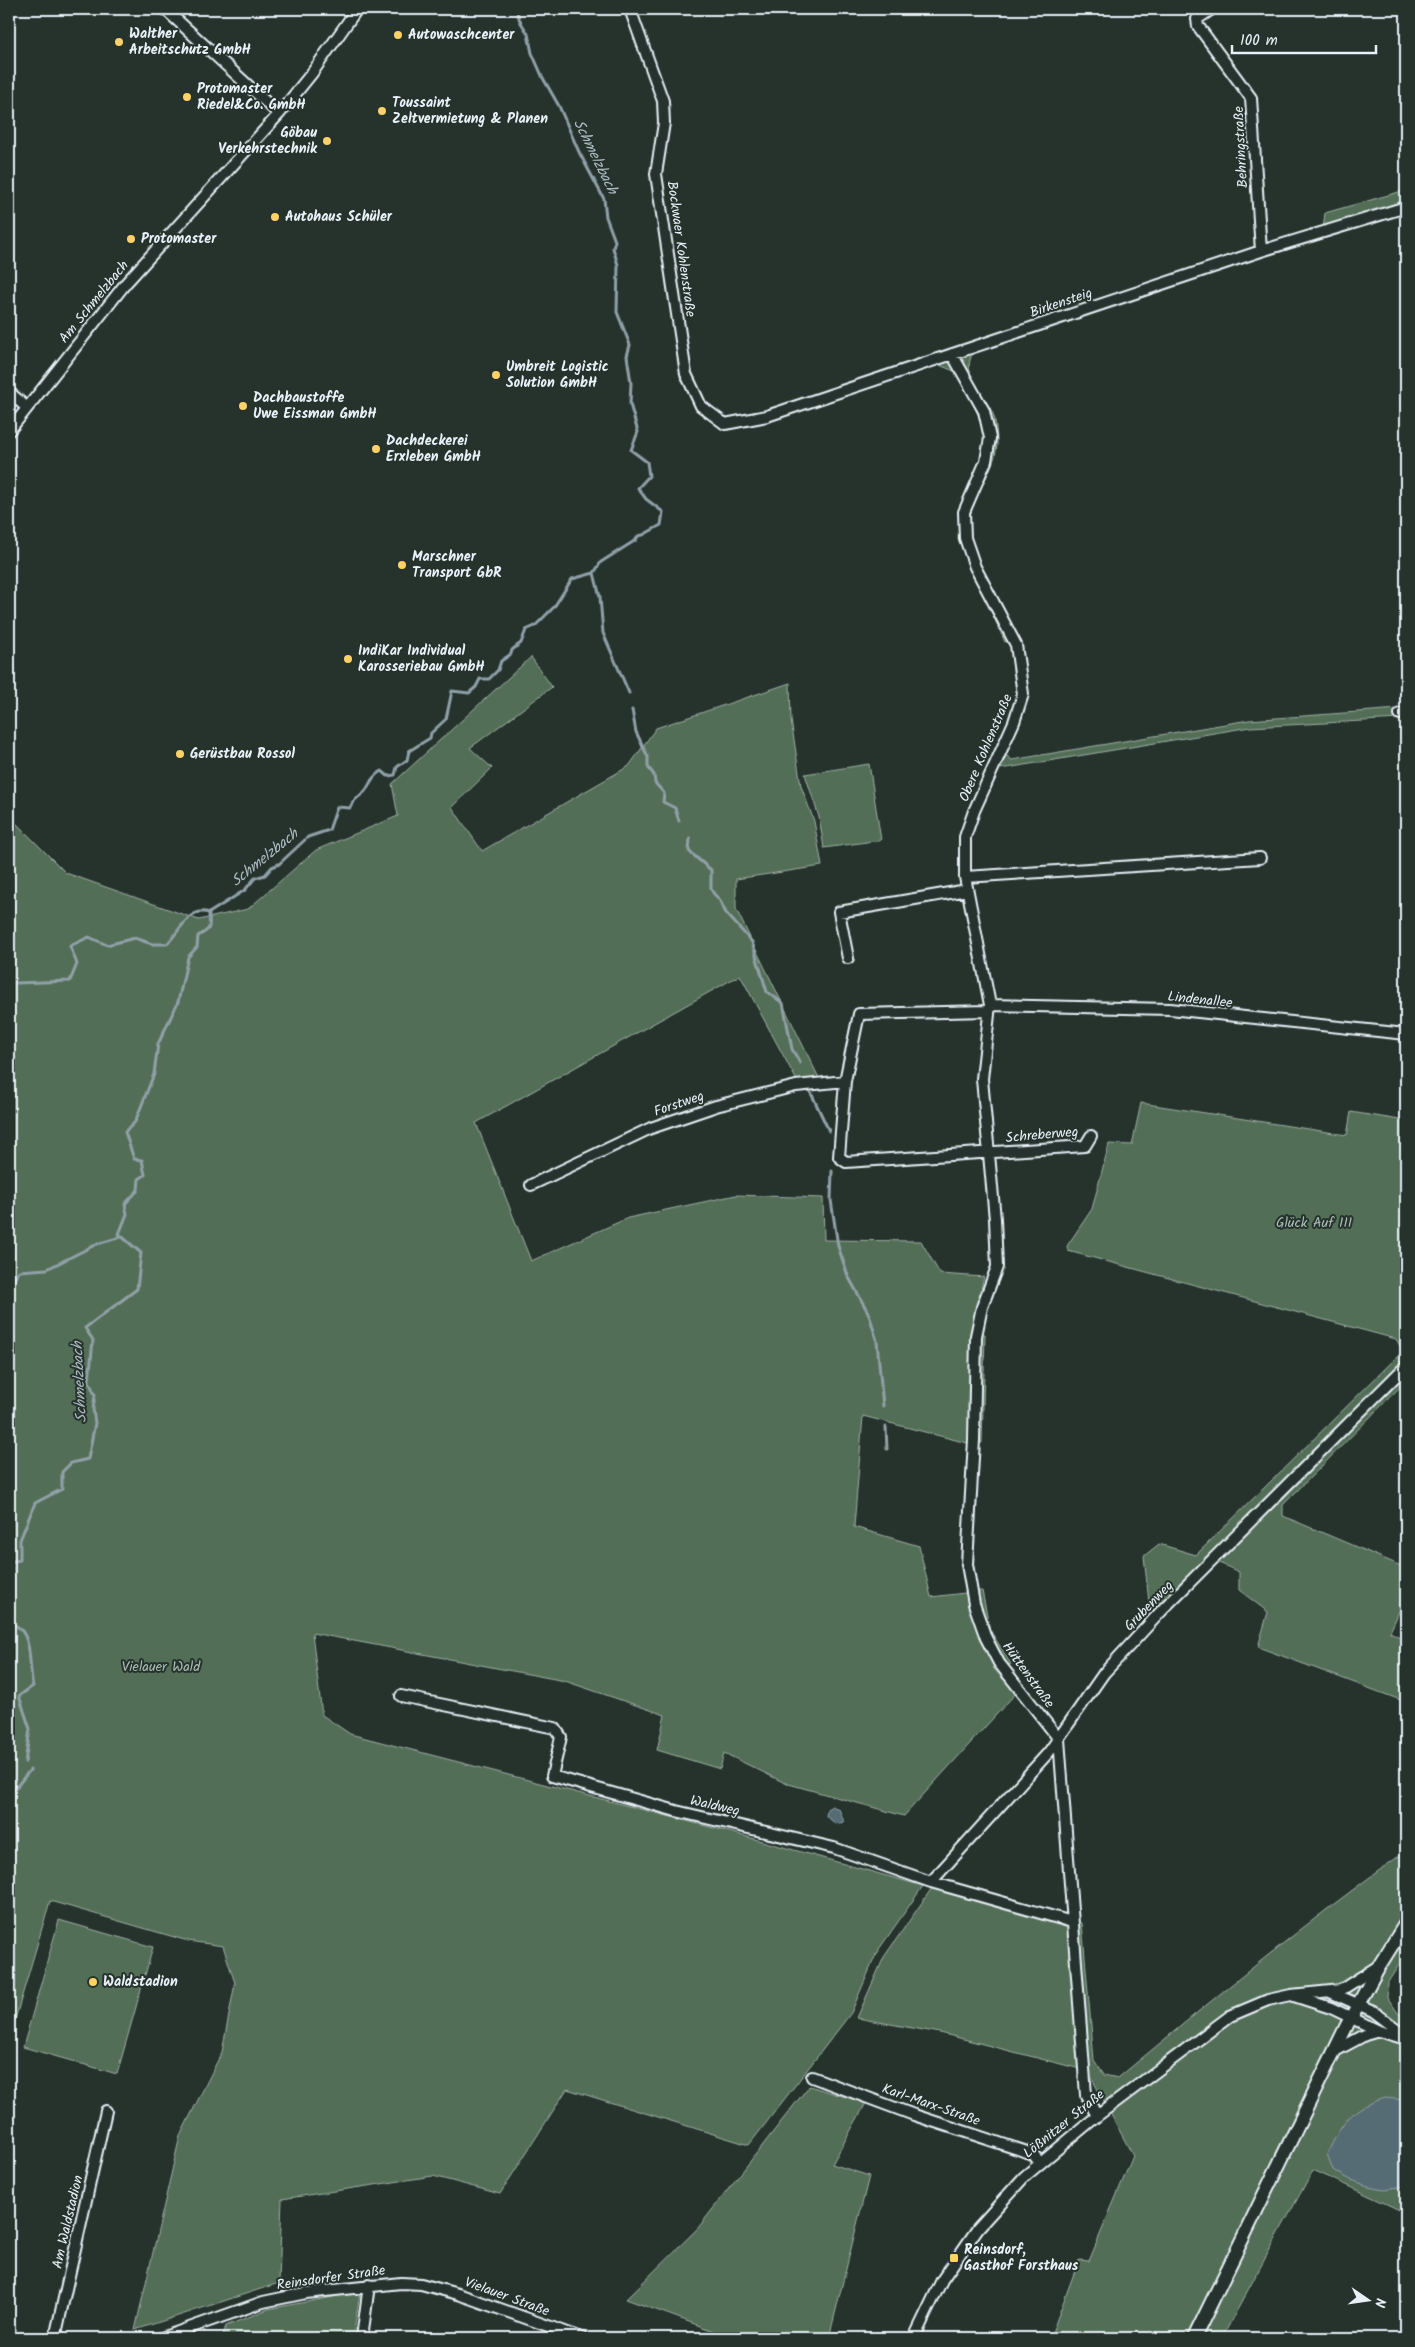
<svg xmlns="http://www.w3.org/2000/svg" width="1415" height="2347" viewBox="0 0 1415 2347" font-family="Kalam,sans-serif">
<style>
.green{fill:#536e56;stroke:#9eb0a7}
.water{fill:#556c74;stroke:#90a1a9}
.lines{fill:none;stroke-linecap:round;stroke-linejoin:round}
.stream{stroke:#90a1a9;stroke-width:3}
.minor-casing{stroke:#e8f1f8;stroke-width:14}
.major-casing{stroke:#e8f1f8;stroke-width:16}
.minor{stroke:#26332d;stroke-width:10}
.major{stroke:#26332d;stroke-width:12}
.poi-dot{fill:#ffd166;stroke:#26332d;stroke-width:2}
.labels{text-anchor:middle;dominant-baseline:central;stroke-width:4;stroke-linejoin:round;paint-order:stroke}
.poi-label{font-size:14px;font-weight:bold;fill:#e8f1f8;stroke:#26332d;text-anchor:start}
.street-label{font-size:14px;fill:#e8f1f8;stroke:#26332d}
.park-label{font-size:14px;fill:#acbdb7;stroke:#26332d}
.water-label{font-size:15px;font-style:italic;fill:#adbcc3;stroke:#26332d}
</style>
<rect width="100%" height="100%" fill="#26332d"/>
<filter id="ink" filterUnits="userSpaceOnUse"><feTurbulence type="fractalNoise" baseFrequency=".02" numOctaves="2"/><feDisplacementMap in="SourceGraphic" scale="10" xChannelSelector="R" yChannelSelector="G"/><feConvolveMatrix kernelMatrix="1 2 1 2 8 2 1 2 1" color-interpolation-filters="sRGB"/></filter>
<g filter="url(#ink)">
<path class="green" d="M 1406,190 L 1406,210 L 1322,237 L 1325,213 Z
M 973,353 C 960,374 985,395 993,414 C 996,421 997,436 997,444 C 995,475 964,502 970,534 C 975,565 1003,608 1018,637 L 1005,642 L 958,539 L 961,506 L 982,459 L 985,430 L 965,386 L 954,371 L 937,364 Z
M 531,657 L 552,687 L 470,748 L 492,768 L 452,807 L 482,851 L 629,766 L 656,728 L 790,683 L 791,720 L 801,786 L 814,821 L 822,866 L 736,879 L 736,909 L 819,1078 L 797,1081 L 740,975 L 476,1123 L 531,1261 L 628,1218 L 736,1195 L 823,1198 L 824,1240 L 921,1241 L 940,1274 L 984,1277 L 970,1334 L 985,1334 L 982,1443 L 967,1443 L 863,1416 L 854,1527 L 919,1546 L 931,1597 L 982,1591 L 990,1630 L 1011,1664 L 993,1668 L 1016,1693 L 904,1816 L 785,1783 L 724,1753 L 720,1769 L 657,1750 L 665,1715 L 565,1681 L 312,1633 L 322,1715 L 350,1734 L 733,1833 L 923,1886 L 877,1952 L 851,2013 L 749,2145 L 567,2089 L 500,2194 L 433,2176 L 282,2199 L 279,2283 L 135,2330 L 180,2136 L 222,2052 L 235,1983 L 223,1946 L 188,1941 L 50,1901 L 9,2040 L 9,816 L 66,873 L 199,920 L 248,909 L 316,850 L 398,816 L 392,784 Z
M 1399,709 L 1400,719 L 1250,727 L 1001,769 L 1006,755 L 1012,760 L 1249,720 Z
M 869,764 L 881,840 L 824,848 L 819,817 L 805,774 Z
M 1141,1103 L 1347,1135 L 1351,1112 L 1406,1121 L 1406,1381 L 1283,1505 L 1283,1516 L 1406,1568 L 1406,1596 L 1390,1632 L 1406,1640 L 1406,1702 L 1258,1647 L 1268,1612 L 1239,1590 L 1239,1572 L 1219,1563 L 1206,1560 L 1150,1612 L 1144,1556 L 1159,1544 L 1196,1555 L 1403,1351 L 1396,1339 L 1068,1251 L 1067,1246 L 1092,1209 L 1109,1144 L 1132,1145 Z
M 1406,1851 L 1406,1954 L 1388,1982 L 1387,1997 L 1398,2013 L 1406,2018 L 1406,2213 L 1313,2170 L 1222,2338 L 1050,2338 L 1079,2260 L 1089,2261 L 1133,2156 L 1088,2071 L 940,2033 L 857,2018 L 884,1957 L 932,1888 L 1061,1923 L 1082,1923 L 1094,2060 L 1104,2075 L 1118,2078 C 1212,2000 1306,1922 1406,1851 Z
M 59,1920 L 153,1947 L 117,2074 L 23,2047 Z
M 809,2086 L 866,2103 L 832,2164 L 869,2176 L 829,2338 L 733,2338 L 626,2299 L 698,2228 Z
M 360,2292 L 353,2338 L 222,2338 L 226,2326 L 268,2309 Z"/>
<path class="water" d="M 832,1806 L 839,1809 L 844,1822 L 836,1824 L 826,1816 L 827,1809 Z
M 1385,2098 L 1406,2100 L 1406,2186 L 1384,2189 L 1368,2186 L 1346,2178 L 1333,2170 L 1327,2154 C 1342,2123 1351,2107 1385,2098 Z"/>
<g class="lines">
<path class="stream" d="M 594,573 L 600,597 L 603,633 L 629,693
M 632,710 L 636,732 L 648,757 L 648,767 L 654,775 L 655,783 L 664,793 L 663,802 L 675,808 L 679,821
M 690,838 L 689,851 L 692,854 L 711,870 L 711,889 L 714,894 L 719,899 L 726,913 L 752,942 L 767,992 L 783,1003 L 792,1049 L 800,1063
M 16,983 L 70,981 L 77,964 L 70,946 L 89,937 L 107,945 L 135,938 L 152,944 L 167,944 C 179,933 189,906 209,913
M 811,1093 L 829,1131
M 832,1171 L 831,1200 L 838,1246 L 848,1276 L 869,1314 L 877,1341 L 883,1406
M 9,1288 L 19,1271 L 47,1269 L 97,1244 L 121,1237
M 886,1427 L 887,1449
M 9,1562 L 20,1560 L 20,1540 L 35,1503 L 62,1489 L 62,1472 L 71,1463 L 88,1459 L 95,1423 L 93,1409 L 95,1395 L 89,1381 L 93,1340 L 85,1328 L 137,1289 L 141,1253 L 119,1234 L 127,1214 L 125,1204 L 138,1190 L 139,1179 L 145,1175 L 142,1160 L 134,1159 L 125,1132 L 135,1122 L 154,1074 L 158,1044 L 178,1002 L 188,957 L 197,947 L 198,936 C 213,928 209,927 209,913 L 245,890 L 255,878 L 265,875 L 272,867 L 279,864 L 308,837 L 329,830 L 337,807 L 350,808 C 355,796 360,798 366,790 C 371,782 373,775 382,771 L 388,776 L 395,775 L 397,767 L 407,760 L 409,751 L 430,738 L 431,733 L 446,719 L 452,691 L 469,693 L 476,687 L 480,679 L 489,679 L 498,670 L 501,661 L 511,654 L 512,650 L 521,643 L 526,630 L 535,626 L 554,607 L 572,579 L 594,573 L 601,562 L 636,540 L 638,536 L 643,535 L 661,525 L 663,512 L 646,499 L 638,488 L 649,476 L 647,462 L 631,450 L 638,432 L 630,404 L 631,383 L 627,356 L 630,345 L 617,312 L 618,265 L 613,248 L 615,241 L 606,217 L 604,199 L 579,152 L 559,106 L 543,78 L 532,53 L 528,34 L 520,21 L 516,9
M 9,1565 L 12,1569 L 9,1570
M 9,1622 C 13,1624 20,1627 22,1631 C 32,1644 29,1669 33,1686 L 19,1696 L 30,1729 L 25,1762
M 9,1796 L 30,1770"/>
<g class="minor-casing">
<path id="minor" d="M 165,9 L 279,114
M 630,9 L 663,101 L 664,123 L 656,174 L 686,374 L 701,406 L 725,424 L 767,416 L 1261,251 L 1406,207
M 1212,9 L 1197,19 L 1198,26 L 1251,98 L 1261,251
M 952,354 L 984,411 L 990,438 L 986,461 L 964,512 L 965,538 L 975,567 L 1016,645 L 1023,694 L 1014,722 L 974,811 L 965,837 L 965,877 L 990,1005 L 982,1079 L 995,1219 L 997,1267 L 982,1307 L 976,1336 L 974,1440 L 967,1564 L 974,1604 L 986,1638 L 999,1663 L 1059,1739 L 1086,2095 L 1097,2116
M 9,392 L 26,407
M 9,431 L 126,283 L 279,114 L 312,73 L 357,9
M 1400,714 L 1406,714
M 965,877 L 1260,858
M 848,958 L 839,912 L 967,890
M 990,1005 L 1170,1009 L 1406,1034
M 988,1011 L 859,1014 L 845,1081 L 839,1157 L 846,1162 L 1085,1146 L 1091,1136
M 531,1185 L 651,1128 L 716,1106 L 796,1086 L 845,1081
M 401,1696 L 555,1728 L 561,1737 L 552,1776 L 676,1811 L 834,1848 L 931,1882 L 1072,1922
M 931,1882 L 1049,1752 L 1104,1673 L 1166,1606 L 1406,1366
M 1330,1992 L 1373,2011 L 1406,2036
M 1294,1996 L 1331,2008 L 1379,2031 L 1406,2039
M 1335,2051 L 1365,2035 L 1379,2031
M 812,2077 L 914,2115 L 1033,2154 L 1040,2163
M 55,2338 L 106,2111
M 161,2338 L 263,2302 L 306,2293 L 401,2283 L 421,2284 L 458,2294 L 582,2338
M 362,2338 L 369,2285
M 914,2338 L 942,2280 L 978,2228 L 1024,2177 L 1097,2116 L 1230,2016 L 1268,2000 L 1291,1995 L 1341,1990 L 1377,1967"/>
</g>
<g class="major-casing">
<path id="major" d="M 1194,2338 L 1347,2025 L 1379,1966 L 1406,1923"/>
</g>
<use href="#minor" class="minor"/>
<use href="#major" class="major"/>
</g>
</g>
<g class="poi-dot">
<circle cx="398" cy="35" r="5"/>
<circle cx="119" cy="42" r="5"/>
<circle cx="187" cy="97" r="5"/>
<circle cx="382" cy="111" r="5"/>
<circle cx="327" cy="141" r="5"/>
<circle cx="275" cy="217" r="5"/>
<circle cx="131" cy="239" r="5"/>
<circle cx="496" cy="375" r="5"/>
<circle cx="243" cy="406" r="5"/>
<circle cx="376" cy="449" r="5"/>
<circle cx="402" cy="565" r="5"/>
<circle cx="348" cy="659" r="5"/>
<circle cx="180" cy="754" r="5"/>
<circle cx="93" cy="1982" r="5"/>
<rect x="949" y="2253" width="10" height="10" rx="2.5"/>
</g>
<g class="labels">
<g class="poi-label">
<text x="129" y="34">Walther<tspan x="129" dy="16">Arbeitschutz GmbH</tspan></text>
<text x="408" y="35">Autowaschcenter</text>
<text x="197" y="89">Protomaster<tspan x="197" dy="16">Riedel&amp;Co. GmbH</tspan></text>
<text x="392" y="103">Toussaint<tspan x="392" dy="16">Zeltvermietung &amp; Planen</tspan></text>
<text x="317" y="133" text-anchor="end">Göbau<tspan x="317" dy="16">Verkehrstechnik</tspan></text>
<text x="285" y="217">Autohaus Schüler</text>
<text x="141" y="239">Protomaster</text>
<text x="506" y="367">Umbreit Logistic<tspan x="506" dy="16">Solution GmbH</tspan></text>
<text x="253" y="398">Dachbaustoffe<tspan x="253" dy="16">Uwe Eissman GmbH</tspan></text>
<text x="386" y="441">Dachdeckerei<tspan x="386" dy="16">Erxleben GmbH</tspan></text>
<text x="412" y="557">Marschner<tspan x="412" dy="16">Transport GbR</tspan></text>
<text x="358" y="651">IndiKar Individual<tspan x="358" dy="16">Karosseriebau GmbH</tspan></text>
<text x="190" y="754">Gerüstbau Rossol</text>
<text x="103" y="1982">Waldstadion</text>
<text x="964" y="2250">Reinsdorf,<tspan x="964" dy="16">Gasthof Forsthaus</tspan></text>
</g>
<g class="street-label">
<text transform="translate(1241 147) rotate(-93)">Behringstraße</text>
<text transform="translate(681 249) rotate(82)">Bockwaer Kohlenstraße</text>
<text transform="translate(94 302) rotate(-51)">Am Schmelzbach</text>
<text transform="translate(1061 303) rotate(-19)">Birkensteig</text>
<text transform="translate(986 748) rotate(-67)">Obere Kohlenstraße</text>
<text transform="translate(1200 1000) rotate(6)">Lindenallee</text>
<text transform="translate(679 1104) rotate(-19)">Forstweg</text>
<text transform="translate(1042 1135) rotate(-5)">Schreberweg</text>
<text transform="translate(1149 1606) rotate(-46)">Grubenweg</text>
<text transform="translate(1028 1675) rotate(54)">Hüttenstraße</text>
<text transform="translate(715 1806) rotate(13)">Waldweg</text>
<text transform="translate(931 2105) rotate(19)">Karl-Marx-Straße</text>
<text transform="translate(1064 2124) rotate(-39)">Lößnitzer Straße</text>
<text transform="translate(68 2222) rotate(-77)">Am Waldstadion</text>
<text transform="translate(331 2278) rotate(-8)">Reinsdorfer Straße</text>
<text transform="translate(507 2297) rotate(20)">Vielauer Straße</text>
</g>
<g class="park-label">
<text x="1314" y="1223">Glück Auf III</text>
<text x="161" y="1667">Vielauer Wald</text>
</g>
<g class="water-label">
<text transform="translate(595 157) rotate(64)">Schmelzbach</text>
<text transform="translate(265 858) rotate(-39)">Schmelzbach</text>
<text transform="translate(80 1382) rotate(-93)">Schmelzbach</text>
</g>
</g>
<rect width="1415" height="2347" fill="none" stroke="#26332d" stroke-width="30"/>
<rect x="15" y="15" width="1385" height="2317" fill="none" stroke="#e8f1f8" stroke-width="2" filter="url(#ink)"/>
<g transform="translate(1368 2300) rotate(103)" stroke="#26332d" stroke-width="4" paint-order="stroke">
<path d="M0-4L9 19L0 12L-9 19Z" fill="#e8f1f8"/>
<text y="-8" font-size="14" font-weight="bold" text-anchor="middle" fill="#e8f1f8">N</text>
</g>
<path d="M1232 45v8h144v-8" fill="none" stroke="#e8f1f8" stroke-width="2.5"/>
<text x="1240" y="45" font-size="15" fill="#e8f1f8" stroke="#26332d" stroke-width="4" paint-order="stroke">100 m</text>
</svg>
